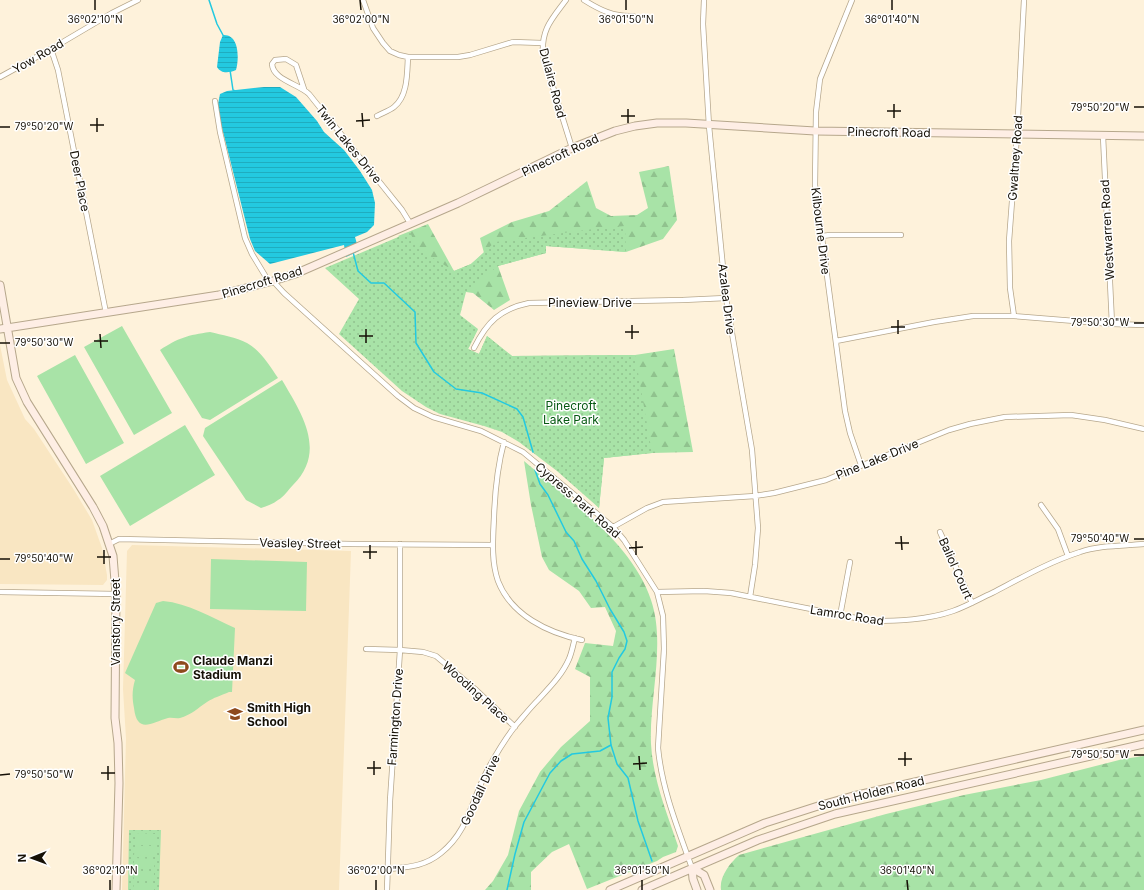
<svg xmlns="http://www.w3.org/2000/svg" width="1144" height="890" viewBox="0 0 1144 890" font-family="Inter,sans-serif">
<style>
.built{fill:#f9e6c2}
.forest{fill:url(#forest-firs)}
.park{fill:url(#park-dots)}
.garden{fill:#a8e3a7}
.water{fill:url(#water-rules)}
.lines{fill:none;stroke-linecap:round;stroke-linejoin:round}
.stream{stroke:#23c9e0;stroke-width:1.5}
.street-casing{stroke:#b6a78c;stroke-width:6}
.secondary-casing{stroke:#b6a78c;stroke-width:9}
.street{stroke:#fff;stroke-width:4.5}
.secondary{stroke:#feeee5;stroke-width:7}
.ticks{fill:none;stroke:#161107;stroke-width:1.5}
.labels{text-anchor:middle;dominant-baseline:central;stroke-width:3;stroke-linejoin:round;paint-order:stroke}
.street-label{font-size:12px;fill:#161107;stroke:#fff}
.park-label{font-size:12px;fill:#065912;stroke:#fff}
.poi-label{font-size:12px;font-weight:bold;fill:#161107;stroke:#fff;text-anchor:start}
.ticks-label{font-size:10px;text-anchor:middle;fill:#161107;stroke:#fff;stroke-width:3;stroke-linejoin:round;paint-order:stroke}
</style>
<defs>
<pattern id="forest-firs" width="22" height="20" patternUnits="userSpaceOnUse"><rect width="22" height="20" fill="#a8e3a7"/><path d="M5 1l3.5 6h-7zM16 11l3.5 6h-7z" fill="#90c28e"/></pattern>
<pattern id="park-dots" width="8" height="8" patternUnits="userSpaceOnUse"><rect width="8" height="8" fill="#a8e3a7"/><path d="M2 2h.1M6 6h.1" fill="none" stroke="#90c28e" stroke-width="1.8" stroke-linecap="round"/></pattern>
<pattern id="water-rules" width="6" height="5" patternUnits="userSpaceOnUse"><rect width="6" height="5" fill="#23c9e0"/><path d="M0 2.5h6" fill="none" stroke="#1facbf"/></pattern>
</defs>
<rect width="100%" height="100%" fill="#fef2db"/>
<path class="built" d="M 0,345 L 7,380 L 25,419 L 34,429 L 74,490 L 92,520 L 102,548 L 107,575 L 107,580 L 103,585 L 0,584 Z
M 132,545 L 351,551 L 339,890 L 122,890 L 126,739 L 123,689 L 127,551 Z"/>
<path class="forest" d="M 669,166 L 677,220 L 663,239 L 626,252 L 546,246 L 546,253 L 498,266 L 510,300 L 494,310 L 473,293 L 466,292 L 398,236 L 428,224 L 454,271 L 471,264 L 484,253 L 480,238 L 512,222 L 549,211 L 587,181 L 596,208 L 611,216 L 637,215 L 648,208 L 639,172 Z
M 478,329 L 468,349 L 479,354 L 487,336 L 512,356 L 635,355 L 674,349 L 693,452 L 652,453 L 604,458 L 599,508 L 457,350 Z
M 524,461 C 568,498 633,544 651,600 C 666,644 649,698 651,744 C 653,780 667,813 678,846 L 676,852 L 663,857 L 657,861 L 587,889 L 569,844 L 552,852 L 531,872 L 531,890 L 485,890 L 493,881 L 508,855 L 519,811 L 540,772 L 561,747 L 590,721 L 590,677 L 575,669 L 585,643 L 613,646 L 616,631 L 605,607 L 591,608 L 579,591 L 549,570 L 542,557 L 531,505 Z
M 1144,756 L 1144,890 L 721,890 C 719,877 730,863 739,855 L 886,814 L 964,795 L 1041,780 L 1123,759 Z"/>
<path class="park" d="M 625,226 L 626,252 L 546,246 L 546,253 L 498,266 L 466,292 L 460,315 L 478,329 L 468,349 L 479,354 L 487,336 L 512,356 L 635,355 L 652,453 L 604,458 L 599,508 L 557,471 L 519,442 L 502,432 L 484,426 L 440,414 L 426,407 L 402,391 L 339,334 L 359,299 L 325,268 L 410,232 L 417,248 L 454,271 L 471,264 L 495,242 L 601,228 Z
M 129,830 L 161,830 L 159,890 L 128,890 Z"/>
<path class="garden" d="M 122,326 L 172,413 L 134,435 L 84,347 Z
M 210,332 C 222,335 236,337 247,343 C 260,350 270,366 278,378 L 210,420 L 202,418 L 160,350 C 178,338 188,335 210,332 Z
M 75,355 L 124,443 L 86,464 L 37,376 Z
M 282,380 C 302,414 327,451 293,485 C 288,490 284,497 278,500 C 273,504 267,506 261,508 L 246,500 L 203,436 L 205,428 Z
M 185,425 L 215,475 L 130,526 L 100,476 Z
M 211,559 L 307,562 L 306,611 L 210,609 Z
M 163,601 C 188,603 212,618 235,628 L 232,692 L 229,692 C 222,695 213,698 207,702 C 198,708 191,715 180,718 C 176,719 172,717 168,718 C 151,723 137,734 134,708 C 132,698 132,690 135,680 L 125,673 L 156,603 Z
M 135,833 L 155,834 L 155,843 L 135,843 Z
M 135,846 L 155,846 L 155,856 L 134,855 Z
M 134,858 L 155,859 L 154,868 L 134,868 Z
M 134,871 L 154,872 L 154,881 L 134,881 Z
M 134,884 L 154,884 L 154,890 L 133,890 Z"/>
<path class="water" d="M 223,35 C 240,34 239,60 236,70 C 229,73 221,74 217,67 L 220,42 Z
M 264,87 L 280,87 L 296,97 L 317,121 L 324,132 L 344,150 L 360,171 L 372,190 L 375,203 L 374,225 L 367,232 L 355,237 L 359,251 L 346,257 L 344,245 L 270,264 L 255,251 L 250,239 L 220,120 L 218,104 L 220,94 L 227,91 Z"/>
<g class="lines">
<path class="stream" d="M 209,0 L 217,24 L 224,37
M 230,70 L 233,90 L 235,91
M 353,252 L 358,271 L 371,283 L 384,283 L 415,312 L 416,343 L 434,372 L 456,389 L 482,393 L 517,409 L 523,417 L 533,452
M 535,470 L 540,484 L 548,495 L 566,532 L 574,541 L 582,559 L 596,581 L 610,609 L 624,632 L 627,641 L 625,649 L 619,658 L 612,672 L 612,697 L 608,718 L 611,745 L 617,764 L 628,778 L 638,821 L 652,861
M 507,890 L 515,854 L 524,822 L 550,773 L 561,761 L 572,754 L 600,751 L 611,745"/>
<g class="street-casing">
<path id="street" d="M 363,0 L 373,28 L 383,43 L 390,51 L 399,55 L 408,57 L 458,57 L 470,55 L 513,42 L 542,43
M 566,0 C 552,19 541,29 543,55 L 572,148
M 584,0 C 600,10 614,17 633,16
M 704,0 L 703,24 L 709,126 L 726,298 L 752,450 L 758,528 L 755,565 L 750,597
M 852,0 L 820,79 L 816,112 L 815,185 L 845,411 L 850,433 L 861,465
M 51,49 L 58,70 L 106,313
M 0,77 L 51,49 L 112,13 L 138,0
M 304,89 L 296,65 L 286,59 L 275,60 L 272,64 C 273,80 299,84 309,94 L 361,159 L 402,210 L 410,223
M 215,101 L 220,132 L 245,238 L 252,254 L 269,282
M 377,116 C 382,113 389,111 394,107 C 408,96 407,73 408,57
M 1103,136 L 1112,324
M 822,236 L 830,235 L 901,235
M 273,281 L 284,293 L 398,396 L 414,408 L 433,417 L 481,431 L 523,452 L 613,527 L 624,540 L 657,592 L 663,616 L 664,649 L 658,748 C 662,790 678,829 692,868
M 1014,316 L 1010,288 L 1009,241 L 1017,135 L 1024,0
M 836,341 L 934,322 L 973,316 L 1014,316 L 1112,324 L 1144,325
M 474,348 C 487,322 500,309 529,303 L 683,300 L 726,298
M 504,442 C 497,468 495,490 494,517 C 493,538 491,561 498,581 C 511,615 548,633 582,640
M 1041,505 L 1058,529 L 1068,556
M 613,527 L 647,508 L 663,502 L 755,496 L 774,493 L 826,480 L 949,430 L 970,424 L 1005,417 L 1071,415 L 1105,420 L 1144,429
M 940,532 L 972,603
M 109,544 L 119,539 L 352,544 L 492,545
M 0,592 L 116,594
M 657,592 L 704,591 L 731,593 L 871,621 C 898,621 927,620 953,611 C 967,606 979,599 992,593 C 1021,578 1049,562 1080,552 C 1100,545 1123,546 1144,544
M 840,616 L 850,562
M 366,649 L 400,650 L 423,652 L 436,656 L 475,689 L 515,727
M 387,869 C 407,867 424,867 441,853 C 469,831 472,798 488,769 C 496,754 505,739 516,725 C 523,717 530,708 538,700 C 550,687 562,675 569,659 C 572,652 573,645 575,638
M 387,890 L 390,801 L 400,650 L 400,544"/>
</g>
<g class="secondary-casing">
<path id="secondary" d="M 0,285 L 16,378 L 27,402 L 93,507 L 103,526 L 113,556 L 116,594 L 115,718 L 118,743 L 119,783 L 116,890
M 0,329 L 219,295 L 273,281 L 295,274 L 458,203 L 572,148 L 615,131 L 635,126 L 657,123 L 686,123 L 815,131 L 1144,136
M 692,868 L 704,875 L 710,890
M 692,868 L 693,879 L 697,890
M 610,890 L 765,823 L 818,806 L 853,796 L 1144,730
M 642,890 L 758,840 L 835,814 L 1144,744"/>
</g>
<use href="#street" class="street"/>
<use href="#secondary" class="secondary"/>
</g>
<path class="ticks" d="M 95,0 L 95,10M 360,0 L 361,10M 626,0 L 626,10M 892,0 L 892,10M 894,104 L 894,118M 1134,107 L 1144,107M 628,109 L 628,123M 887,111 L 901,111M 362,113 L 363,127M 621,116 L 635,116M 97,118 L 97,132M 356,121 L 370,120M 90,125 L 104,125M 0,127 L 10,127M 898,320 L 898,334M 1134,323 L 1144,323M 632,325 L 632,339M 891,327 L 905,327M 366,329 L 366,343M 625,332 L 639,332M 100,334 L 101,348M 359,336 L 373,336M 94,341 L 108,341M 0,343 L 10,343M 901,536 L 902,550M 1134,539 L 1144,539M 636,541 L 636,555M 895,543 L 909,543M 370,545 L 370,559M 629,548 L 643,547M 104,550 L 104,564M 363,552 L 377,552M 97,557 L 111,557M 0,559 L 10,559M 905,752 L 905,766M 1134,755 L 1144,755M 639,756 L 640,770M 898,759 L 912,759M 374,761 L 374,775M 633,764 L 647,763M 108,766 L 108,780M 367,768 L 381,768M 101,773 L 115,773M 0,775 L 10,774M 110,880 L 110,890M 376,880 L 376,890M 642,880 L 642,890M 907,880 L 908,890"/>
<defs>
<g id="stadium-bare" transform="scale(1.2)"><path d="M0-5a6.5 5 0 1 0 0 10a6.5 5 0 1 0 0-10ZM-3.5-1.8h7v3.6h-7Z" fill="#8e4a1d" stroke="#fff" stroke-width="2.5" paint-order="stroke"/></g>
<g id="school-bare" transform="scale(1.2)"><path d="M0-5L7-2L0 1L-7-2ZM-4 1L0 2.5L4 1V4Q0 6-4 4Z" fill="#8e4a1d" stroke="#fff" stroke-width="2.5" paint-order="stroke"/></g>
</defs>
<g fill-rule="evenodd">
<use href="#stadium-bare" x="181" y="667"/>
<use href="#school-bare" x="235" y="714"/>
</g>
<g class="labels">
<g class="street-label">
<text transform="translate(38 56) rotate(-30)">Yow Road</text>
<text transform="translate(553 83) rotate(75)">Dulaire Road</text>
<text transform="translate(889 132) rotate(1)">Pinecroft Road</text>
<text transform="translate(349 144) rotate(51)">Twin Lakes Drive</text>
<text transform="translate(560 155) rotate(-25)">Pinecroft Road</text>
<text transform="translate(1015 158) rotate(-86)">Gwaltney Road</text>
<text transform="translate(80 181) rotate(79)">Deer Place</text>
<text transform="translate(1107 230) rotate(-93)">Westwarren Road</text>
<text transform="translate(821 231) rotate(83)">Kilbourne Drive</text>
<text transform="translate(262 282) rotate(-17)">Pinecroft Road</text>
<text transform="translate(727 299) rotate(83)">Azalea Drive</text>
<text x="590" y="302">Pineview Drive</text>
<text transform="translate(877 459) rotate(-22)">Pine Lake Drive</text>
<text transform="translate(578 500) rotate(41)">Cypress Park Road</text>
<text transform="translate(300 543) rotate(1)">Veasley Street</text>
<text transform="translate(956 568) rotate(66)">Baliol Court</text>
<text transform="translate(847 615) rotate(9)">Lamroc Road</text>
<text transform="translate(115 622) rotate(-90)">Vanstory Street</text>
<text transform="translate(476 692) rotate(42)">Wooding Place</text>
<text transform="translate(395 717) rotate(-86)">Farmington Drive</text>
<text transform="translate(480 790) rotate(-65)">Goodall Drive</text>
<text transform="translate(871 793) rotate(-14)">South Holden Road</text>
</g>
<g class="park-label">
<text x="571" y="405">Pinecroft<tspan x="571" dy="14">Lake Park</tspan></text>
</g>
<g class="poi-label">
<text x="193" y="660">Claude Manzi<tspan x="193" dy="14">Stadium</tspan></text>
<text x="247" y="707">Smith High<tspan x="247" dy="14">School</tspan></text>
</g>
</g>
<g class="ticks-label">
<text x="95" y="23">36°02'10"N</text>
<text x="361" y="23">36°02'00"N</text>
<text x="626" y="23">36°01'50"N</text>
<text x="892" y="23">36°01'40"N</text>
<text x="1100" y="111">79°50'20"W</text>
<text x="44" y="130">79°50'20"W</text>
<text x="1100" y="326">79°50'30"W</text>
<text x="44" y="346">79°50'30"W</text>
<text x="1100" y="542">79°50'40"W</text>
<text x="44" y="562">79°50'40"W</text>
<text x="1100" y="758">79°50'50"W</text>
<text x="44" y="778">79°50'50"W</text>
<text x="110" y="874">36°02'10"N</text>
<text x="376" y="874">36°02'00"N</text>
<text x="642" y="874">36°01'50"N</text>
<text x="907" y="874">36°01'40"N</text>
</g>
<g transform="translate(32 858) rotate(269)" stroke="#ffffff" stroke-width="3" paint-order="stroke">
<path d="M0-3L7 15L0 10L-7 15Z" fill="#161107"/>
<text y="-6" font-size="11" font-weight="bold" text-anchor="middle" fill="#161107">N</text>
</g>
</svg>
